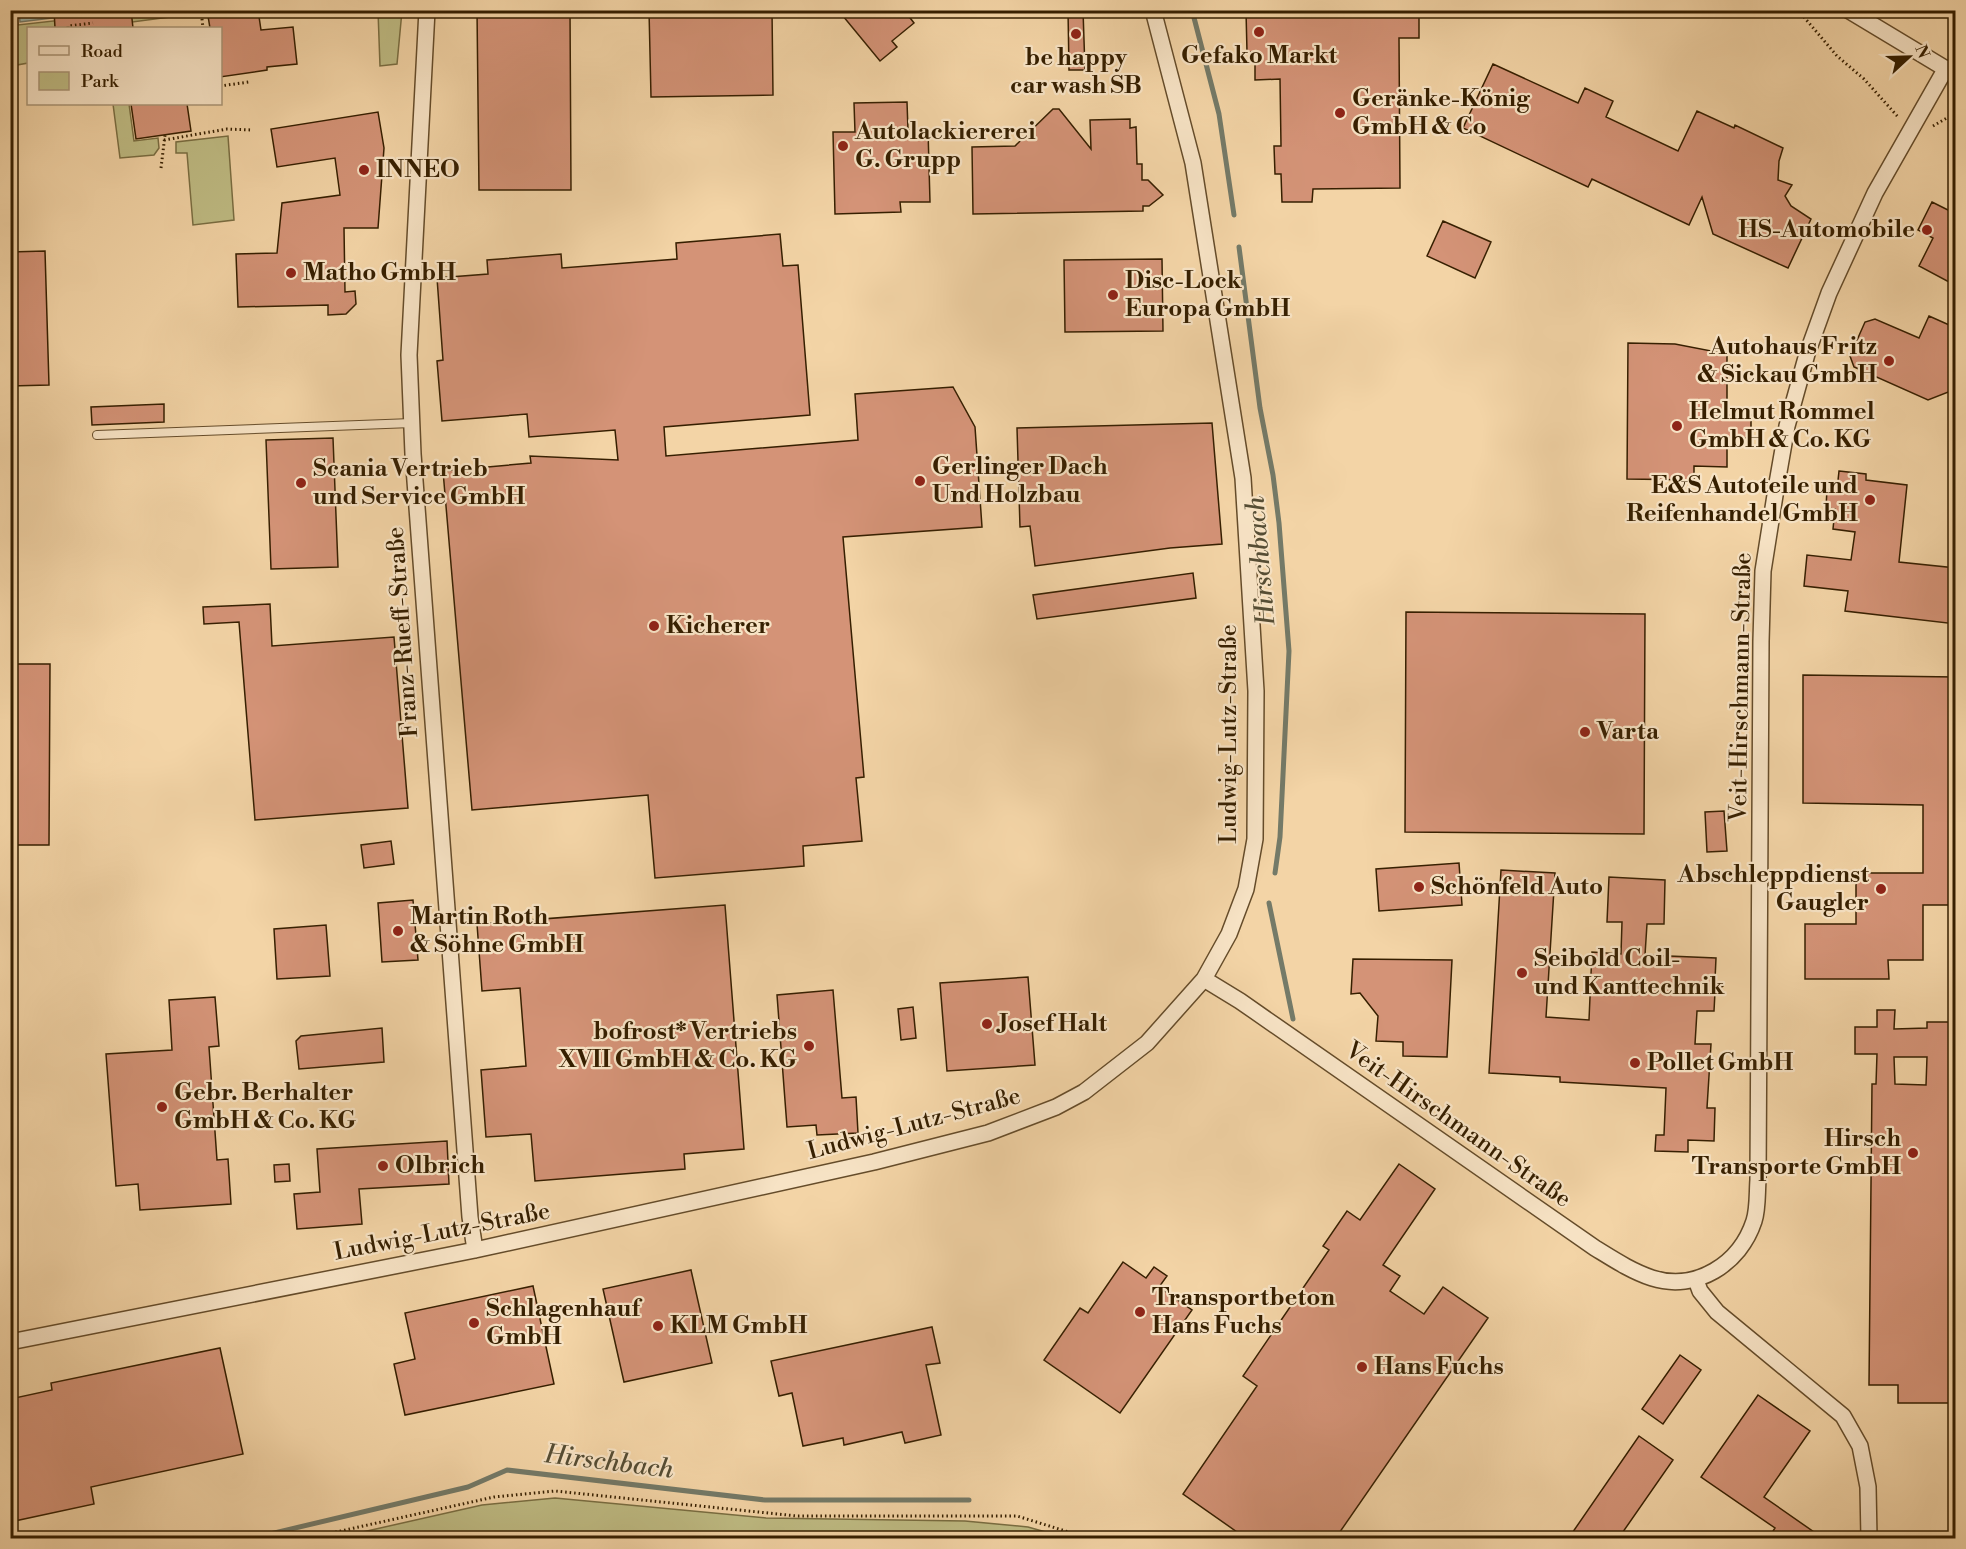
<svg xmlns="http://www.w3.org/2000/svg" width="1966" height="1549" viewBox="0 0 1966 1549" font-family="'Libre Bodoni',serif">
<style>
.green{fill:#bfbc84;stroke:#7a6e42;stroke-width:1.5}
.water{fill:#9db7ae;stroke:#747a68;stroke-width:1.5}
.lines{fill:none;stroke-linecap:round;stroke-linejoin:round}
.stream{stroke:#747a68;stroke-width:5}
.building{fill:#d49377;stroke:#361f00;stroke-width:1.5;fill-rule:evenodd}
.service-casing{stroke:#654c2a;stroke-width:10}
.minor-casing{stroke:#654c2a;stroke-width:18}
.path{stroke:#361f00;stroke-width:3;stroke-dasharray:1.5 3;stroke-linecap:butt}
.service{stroke:#f7e3c5;stroke-width:8}
.minor{stroke:#f7e3c5;stroke-width:15}
.poi-dot{fill:#8f2418;stroke:#f7e3c5;stroke-width:2}
.labels{text-anchor:middle;dominant-baseline:central;stroke-width:4.5;stroke-linejoin:round;paint-order:stroke}
.poi-label{font-size:24px;font-weight:bold;fill:#361f00;stroke:#f7e3c5;text-anchor:start}
.street-label{font-size:24px;fill:#361f00;stroke:#f7e3c5}
.water-label{font-size:26px;font-style:italic;fill:#554d34;stroke:#f7e3c5}
</style>
<rect width="100%" height="100%" fill="#f3d4a6"/>
<filter id="stains"><feTurbulence type="fractalNoise" baseFrequency=".00333" numOctaves="4"/><feColorMatrix values="0 0 0 0 .2 0 0 0 0 .09 0 0 0 0 .02 0 0 0 .5 -.17"/></filter>
<radialGradient id="worn" r=".72"><stop offset=".6" stop-color="#630" stop-opacity="0"/><stop offset="1" stop-color="#630" stop-opacity=".3"/></radialGradient>
<path class="green" d="M 192,10 L 192,14 L 125,23 L 123,11 Z
M 10,11 L 16,11 L 18,25 L 62,20 L 63,28 L 28,28 L 28,63 L 11,66 Z
M 378,11 L 402,11 L 397,64 L 380,66 Z
M 113,104 L 129,104 L 134,141 L 158,138 L 159,148 L 154,155 L 120,158 Z
M 228,136 L 234,220 L 193,225 L 187,153 L 176,153 L 176,142 Z
M 555,1498 L 766,1518 L 965,1521 L 1028,1527 L 1067,1538 L 336,1538 L 482,1505 Z"/>
<path class="water" d="M 92,10 L 92,13 L 20,22 L 19,11 Z"/>
<g class="lines">
<path class="stream" d="M 1192,10 L 1219,114 L 1234,215
M 1239,247 L 1260,408 L 1273,475 L 1279,523 L 1289,651 L 1280,837 L 1275,873
M 1269,903 L 1293,1019
M 253,1538 L 468,1487 L 507,1470 L 765,1500 L 969,1500"/>
</g>
<path class="building" d="M 54,10 L 131,10 L 133,28 L 55,28 Z
M 245,10 L 258,10 L 261,30 L 293,27 L 297,64 L 267,67 L 267,70 L 220,77 L 220,28 L 210,28 L 208,16 Z
M 477,10 L 570,10 L 571,190 L 479,190 Z
M 649,10 L 772,10 L 773,95 L 651,97 Z
M 838,10 L 904,10 L 914,23 L 892,41 L 897,47 L 880,61 Z
M 1068,10 L 1083,10 L 1085,70 L 1069,70 Z
M 1419,10 L 1419,38 L 1399,38 L 1400,188 L 1313,189 L 1312,202 L 1282,202 L 1281,174 L 1275,174 L 1274,146 L 1281,146 L 1280,79 L 1255,80 L 1255,52 L 1247,52 L 1246,11 Z
M 1493,64 L 1578,103 L 1585,88 L 1613,101 L 1606,117 L 1678,151 L 1697,111 L 1734,128 L 1735,125 L 1783,148 L 1779,161 L 1778,180 L 1792,185 L 1785,196 L 1791,206 L 1811,219 L 1788,268 L 1713,234 L 1702,197 L 1689,225 L 1592,179 L 1588,187 L 1463,128 Z
M 907,102 L 908,130 L 928,130 L 930,202 L 900,202 L 901,212 L 835,214 L 833,132 L 855,132 L 854,103 Z
M 131,104 L 187,104 L 191,131 L 136,139 Z
M 1053,109 L 1059,109 L 1091,149 L 1090,120 L 1130,119 L 1130,128 L 1136,127 L 1137,164 L 1142,164 L 1142,180 L 1148,180 L 1163,195 L 1149,206 L 1143,206 L 1143,211 L 973,214 L 972,147 L 1015,146 Z
M 378,112 L 384,148 L 378,228 L 344,228 L 345,292 L 355,291 L 356,304 L 346,314 L 328,315 L 328,305 L 238,307 L 236,254 L 277,253 L 282,203 L 340,195 L 335,158 L 277,167 L 271,129 Z
M 1932,202 L 1956,214 L 1956,269 L 1949,282 L 1919,266 L 1933,238 L 1918,230 Z
M 1443,221 L 1491,242 L 1475,278 L 1427,256 Z
M 780,234 L 783,266 L 798,265 L 810,415 L 664,427 L 666,456 L 858,440 L 855,394 L 953,387 L 975,427 L 982,527 L 843,537 L 864,777 L 856,778 L 862,841 L 803,846 L 804,866 L 655,878 L 648,795 L 472,810 L 443,471 L 531,463 L 530,456 L 618,460 L 615,430 L 529,437 L 527,414 L 442,421 L 437,361 L 443,360 L 437,278 L 488,274 L 487,260 L 561,254 L 562,268 L 677,259 L 676,243 Z
M 45,251 L 49,385 L 10,386 L 10,252 Z
M 1162,259 L 1163,331 L 1065,332 L 1064,260 Z
M 1929,316 L 1956,328 L 1956,389 L 1928,400 L 1854,367 L 1850,356 L 1865,322 L 1875,319 L 1919,338 Z
M 1628,343 L 1675,344 L 1727,354 L 1727,415 L 1751,415 L 1751,438 L 1727,438 L 1727,467 L 1694,466 L 1694,480 L 1627,479 Z
M 164,404 L 164,422 L 92,425 L 91,407 Z
M 1212,423 L 1222,544 L 1170,548 L 1035,566 L 1030,526 L 1020,527 L 1017,428 Z
M 333,438 L 338,567 L 271,569 L 266,440 Z
M 1839,471 L 1866,474 L 1866,480 L 1907,485 L 1899,562 L 1956,568 L 1956,624 L 1845,611 L 1848,591 L 1804,586 L 1807,555 L 1851,560 L 1855,532 L 1833,529 L 1835,509 L 1826,508 L 1827,489 L 1837,490 Z
M 1193,573 L 1196,598 L 1037,619 L 1033,595 Z
M 270,604 L 272,646 L 394,637 L 408,808 L 255,820 L 239,622 L 204,624 L 203,607 Z
M 1406,612 L 1645,614 L 1644,834 L 1405,832 Z
M 10,664 L 50,664 L 49,845 L 10,845 Z
M 1803,675 L 1956,677 L 1956,905 L 1923,905 L 1923,960 L 1888,960 L 1889,979 L 1805,979 L 1805,924 L 1856,924 L 1856,873 L 1923,873 L 1923,805 L 1803,803 Z
M 1724,811 L 1727,851 L 1707,852 L 1705,812 Z
M 391,841 L 394,864 L 364,868 L 361,845 Z
M 1459,863 L 1462,905 L 1379,911 L 1376,869 Z
M 1501,870 L 1555,873 L 1546,1017 L 1589,1020 L 1592,952 L 1621,954 L 1622,922 L 1607,922 L 1609,877 L 1665,880 L 1664,924 L 1647,924 L 1645,955 L 1716,958 L 1715,980 L 1723,986 L 1715,992 L 1714,1011 L 1697,1011 L 1695,1044 L 1711,1044 L 1707,1108 L 1715,1108 L 1714,1141 L 1688,1140 L 1688,1152 L 1655,1151 L 1656,1135 L 1664,1135 L 1666,1088 L 1560,1082 L 1560,1077 L 1489,1073 Z
M 413,900 L 418,960 L 382,962 L 378,903 Z
M 725,905 L 744,1149 L 684,1154 L 685,1169 L 535,1181 L 531,1134 L 486,1137 L 481,1070 L 526,1066 L 520,988 L 482,991 L 477,924 Z
M 326,925 L 330,976 L 277,979 L 274,929 Z
M 1353,959 L 1452,960 L 1447,1057 L 1403,1056 L 1403,1042 L 1376,1041 L 1378,1016 L 1360,993 L 1351,994 Z
M 1028,977 L 1035,1065 L 947,1071 L 940,983 Z
M 833,990 L 842,1098 L 856,1097 L 858,1133 L 817,1135 L 816,1125 L 787,1127 L 777,995 Z
M 215,997 L 219,1046 L 209,1047 L 217,1160 L 228,1159 L 231,1204 L 140,1210 L 138,1184 L 116,1186 L 106,1054 L 172,1050 L 169,1000 Z
M 913,1007 L 916,1038 L 901,1040 L 898,1009 Z
M 1877,1010 L 1895,1010 L 1894,1029 L 1927,1028 L 1927,1022 L 1956,1022 L 1956,1403 L 1898,1403 L 1898,1385 L 1869,1385 L 1872,1084 L 1876,1084 L 1877,1054 L 1855,1054 L 1855,1027 L 1877,1027 ZM 1894,1057 L 1927,1057 L 1926,1085 L 1895,1084 Z
M 382,1028 L 384,1062 L 299,1069 L 296,1041 L 301,1036 Z
M 447,1141 L 449,1184 L 359,1189 L 362,1224 L 297,1229 L 294,1194 L 320,1192 L 317,1149 Z
M 289,1164 L 290,1181 L 275,1182 L 274,1165 Z
M 1399,1164 L 1435,1189 L 1383,1265 L 1400,1276 L 1390,1291 L 1424,1314 L 1443,1287 L 1488,1318 L 1335,1539 L 1247,1539 L 1183,1494 L 1257,1386 L 1243,1376 L 1329,1250 L 1323,1246 L 1347,1211 L 1360,1220 Z
M 1123,1262 L 1146,1278 L 1154,1267 L 1167,1276 L 1159,1287 L 1192,1310 L 1120,1413 L 1044,1360 L 1080,1308 L 1088,1313 Z
M 691,1270 L 712,1363 L 624,1382 L 603,1289 Z
M 533,1286 L 554,1384 L 405,1415 L 394,1364 L 415,1359 L 405,1313 Z
M 932,1327 L 940,1363 L 926,1365 L 941,1435 L 905,1443 L 902,1432 L 844,1445 L 843,1438 L 803,1446 L 792,1393 L 779,1396 L 771,1361 Z
M 220,1348 L 243,1454 L 91,1487 L 94,1504 L 10,1522 L 10,1399 L 52,1390 L 51,1383 Z
M 1680,1355 L 1701,1370 L 1663,1424 L 1642,1409 Z
M 1758,1395 L 1810,1431 L 1764,1497 L 1824,1539 L 1768,1539 L 1775,1528 L 1701,1477 Z
M 1639,1436 L 1673,1460 L 1618,1539 L 1568,1539 Z"/>
<g class="lines">
<g class="service-casing">
<path id="service" d="M 97,435 L 412,423"/>
</g>
<g class="minor-casing">
<path id="minor" d="M 427,10 L 409,355 L 413,454 L 470,1217 L 475,1250
M 1848,10 L 1956,75
M 1204,979 L 1240,1001 L 1595,1248 C 1613,1259 1631,1271 1652,1278 C 1696,1292 1740,1264 1754,1221 C 1758,1209 1757,1193 1758,1180 L 1761,641 L 1763,571 L 1776,489 L 1787,426 L 1807,354 L 1829,293 L 1875,193 L 1946,68
M 1696,1280 L 1700,1291 L 1717,1312 L 1843,1416 L 1860,1446 L 1868,1487 L 1869,1538
M 10,1342 L 475,1250 L 874,1162 L 988,1133 L 1056,1107 L 1084,1092 L 1147,1043 L 1204,979 L 1229,934 L 1246,889 L 1255,839 L 1256,691 L 1243,478 L 1193,163 L 1153,10"/>
</g>
<path class="path" d="M 201,10 L 203,28
M 1798,10 L 1837,56 L 1864,79 L 1899,118
M 68,28 L 68,26 L 93,23
M 220,86 L 249,82
M 1933,126 L 1952,115 L 1956,115
M 164,140 L 227,129 L 252,130
M 161,168 L 165,135
M 309,1538 L 494,1497 L 555,1491 L 797,1516 L 1017,1516 L 1088,1538"/>
<use href="#service" class="service"/>
<use href="#minor" class="minor"/>
</g>
<g class="poi-dot">
<circle cx="1259" cy="32" r="6"/>
<circle cx="1076" cy="34" r="6"/>
<circle cx="1340" cy="113" r="6"/>
<circle cx="843" cy="146" r="6"/>
<circle cx="364" cy="170" r="6"/>
<circle cx="1927" cy="230" r="6"/>
<circle cx="291" cy="273" r="6"/>
<circle cx="1113" cy="295" r="6"/>
<circle cx="1889" cy="361" r="6"/>
<circle cx="1677" cy="426" r="6"/>
<circle cx="920" cy="481" r="6"/>
<circle cx="301" cy="483" r="6"/>
<circle cx="1870" cy="500" r="6"/>
<circle cx="654" cy="626" r="6"/>
<circle cx="1585" cy="732" r="6"/>
<circle cx="1419" cy="887" r="6"/>
<circle cx="1881" cy="889" r="6"/>
<circle cx="398" cy="931" r="6"/>
<circle cx="1522" cy="973" r="6"/>
<circle cx="987" cy="1024" r="6"/>
<circle cx="809" cy="1046" r="6"/>
<circle cx="1635" cy="1063" r="6"/>
<circle cx="162" cy="1107" r="6"/>
<circle cx="1913" cy="1153" r="6"/>
<circle cx="383" cy="1166" r="6"/>
<circle cx="1140" cy="1312" r="6"/>
<circle cx="474" cy="1323" r="6"/>
<circle cx="658" cy="1326" r="6"/>
<circle cx="1362" cy="1367" r="6"/>
</g>
<g class="labels">
<g class="poi-label">
<text x="1259" y="56" text-anchor="middle">Gefako Markt</text>
<text x="1076" y="58" text-anchor="middle">be happy<tspan x="1076" dy="28">car wash SB</tspan></text>
<text x="1352" y="99">Geränke-König<tspan x="1352" dy="28">GmbH &amp; Co</tspan></text>
<text x="855" y="132">Autolackiererei<tspan x="855" dy="28">G. Grupp</tspan></text>
<text x="376" y="170">INNEO</text>
<text x="1915" y="230" text-anchor="end">HS-Automobile</text>
<text x="303" y="273">Matho GmbH</text>
<text x="1125" y="281">Disc-Lock<tspan x="1125" dy="28">Europa GmbH</tspan></text>
<text x="1877" y="347" text-anchor="end">Autohaus Fritz<tspan x="1877" dy="28">&amp; Sickau GmbH</tspan></text>
<text x="1689" y="412">Helmut Rommel<tspan x="1689" dy="28">GmbH &amp; Co. KG</tspan></text>
<text x="932" y="467">Gerlinger Dach<tspan x="932" dy="28">Und Holzbau</tspan></text>
<text x="313" y="469">Scania Vertrieb<tspan x="313" dy="28">und Service GmbH</tspan></text>
<text x="1858" y="486" text-anchor="end">E&amp;S Autoteile und<tspan x="1858" dy="28">Reifenhandel GmbH</tspan></text>
<text x="666" y="626">Kicherer</text>
<text x="1597" y="732">Varta</text>
<text x="1869" y="875" text-anchor="end">Abschleppdienst<tspan x="1869" dy="28">Gaugler</tspan></text>
<text x="1431" y="887">Schönfeld Auto</text>
<text x="410" y="917">Martin Roth<tspan x="410" dy="28">&amp; Söhne GmbH</tspan></text>
<text x="1534" y="959">Seibold Coil-<tspan x="1534" dy="28">und Kanttechnik</tspan></text>
<text x="999" y="1024">Josef Halt</text>
<text x="797" y="1032" text-anchor="end">bofrost* Vertriebs<tspan x="797" dy="28">XVII GmbH &amp; Co. KG</tspan></text>
<text x="1647" y="1063">Pollet GmbH</text>
<text x="174" y="1093">Gebr. Berhalter<tspan x="174" dy="28">GmbH &amp; Co. KG</tspan></text>
<text x="1901" y="1139" text-anchor="end">Hirsch<tspan x="1901" dy="28">Transporte GmbH</tspan></text>
<text x="395" y="1166">Olbrich</text>
<text x="1152" y="1298">Transportbeton<tspan x="1152" dy="28">Hans Fuchs</tspan></text>
<text x="486" y="1309">Schlagenhauf<tspan x="486" dy="28">GmbH</tspan></text>
<text x="670" y="1326">KLM GmbH</text>
<text x="1374" y="1367">Hans Fuchs</text>
</g>
<g class="street-label">
<text transform="translate(403 632) rotate(-94)">Franz-Rueff-Straße</text>
<text transform="translate(1741 687) rotate(-89)">Veit-Hirschmann-Straße</text>
<text transform="translate(1229 734) rotate(-90)">Ludwig-Lutz-Straße</text>
<text transform="translate(914 1124) rotate(-15)">Ludwig-Lutz-Straße</text>
<text transform="translate(1458 1125) rotate(35)">Veit-Hirschmann-Straße</text>
<text transform="translate(442 1232) rotate(-11)">Ludwig-Lutz-Straße</text>
</g>
<g class="water-label">
<text transform="translate(1261 561) rotate(-95)">Hirschbach</text>
<text transform="translate(609 1462) rotate(7)">Hirschbach</text>
</g>
</g>
<rect width="1966" height="1549" fill="none" stroke="#f3d4a6" stroke-width="36"/>
<rect x="12" y="12" width="1942" height="1525" fill="none" stroke="#361f00" stroke-width="3"/>
<rect x="18" y="18" width="1930" height="1513" fill="none" stroke="#361f00" stroke-width="1.5"/>
<rect x="27" y="27" width="195" height="78" fill="#f7e3c5" stroke="#aa9576" stroke-width="1.5"/>
<rect x="39" y="46" width="30" height="9" fill="#f7e3c5" stroke="#aa9576" stroke-width="1.5"/>
<text x="81" y="57" font-size="18" fill="#361f00">Road</text>
<rect x="39" y="72" width="30" height="18" fill="#bfbc84" stroke="#aa9576" stroke-width="1.5"/>
<text x="81" y="87" font-size="18" fill="#361f00">Park</text>
<g transform="translate(1909 57) rotate(68)" stroke="#f7e3c5" stroke-width="4.5" paint-order="stroke">
<path d="M0-4.5L10 22L0 15L-10 22Z" fill="#361f00"/>
<text y="-9" font-size="16" font-weight="bold" text-anchor="middle" fill="#361f00">N</text>
</g>
<rect width="100%" height="100%" filter="url(#stains)"/>
<rect width="100%" height="100%" fill="url(#worn)"/>
</svg>
